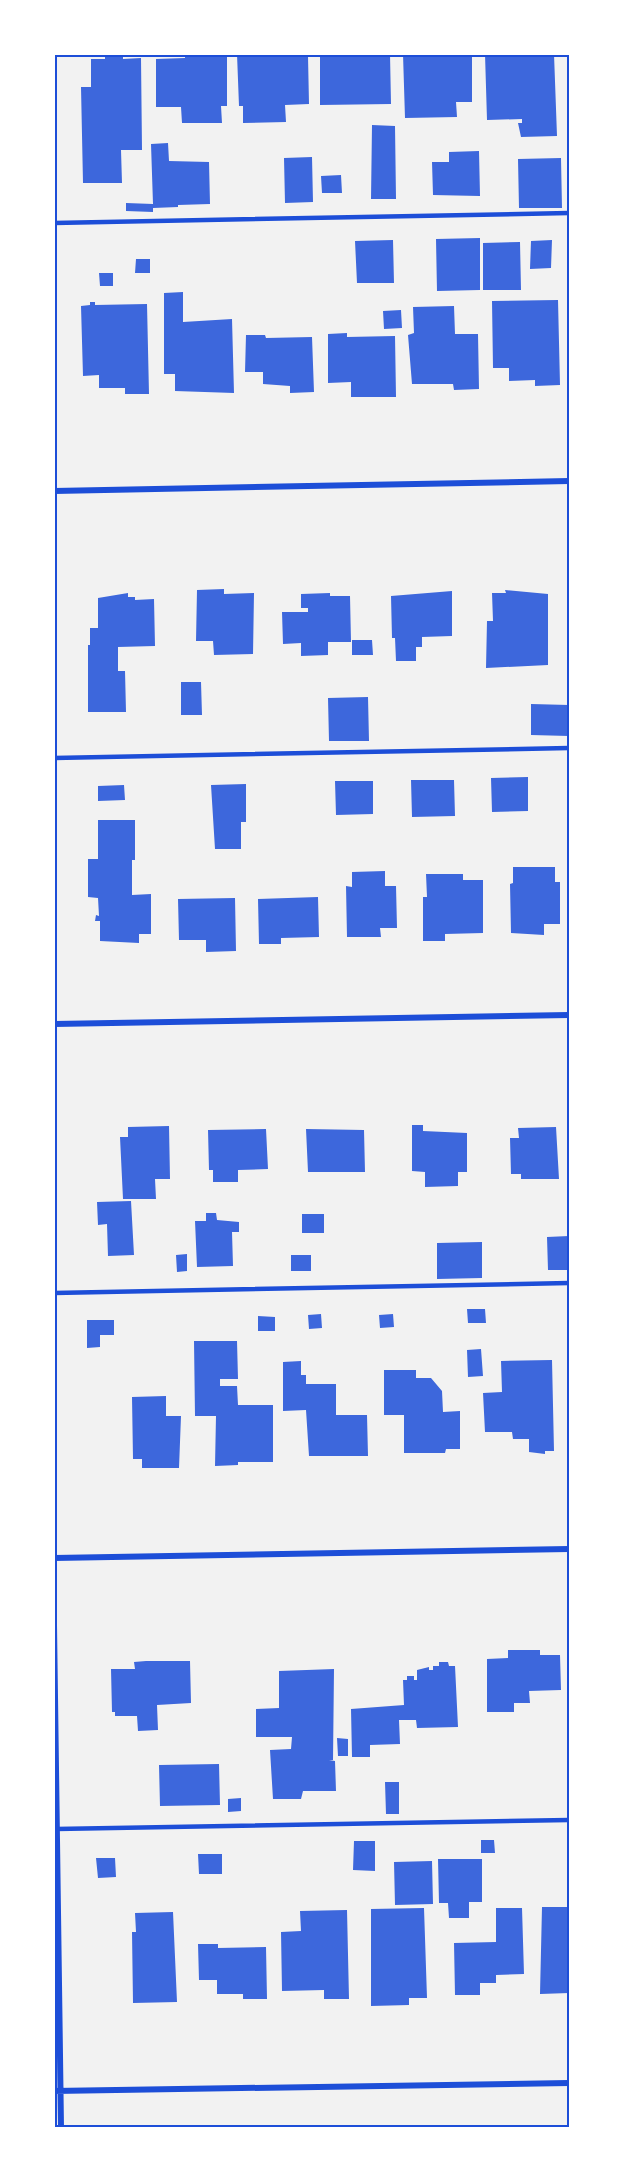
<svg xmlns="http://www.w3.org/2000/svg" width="623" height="2181" viewBox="0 0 623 2181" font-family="Commissioner,sans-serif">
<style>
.building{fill:#3d67dc}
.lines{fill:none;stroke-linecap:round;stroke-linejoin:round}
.service{stroke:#1d4ed8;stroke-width:4.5}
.minor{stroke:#1d4ed8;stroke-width:6}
.neatline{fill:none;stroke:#1d4ed8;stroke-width:2}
</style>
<rect width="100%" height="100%" fill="#f2f2f2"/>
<path class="building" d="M 105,54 L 123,54 L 123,59 L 141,58 L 142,150 L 121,150 L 122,183 L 83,183 L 81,87 L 91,87 L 91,59 L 105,59 Z
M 185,54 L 227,54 L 227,106 L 221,106 L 222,123 L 182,123 L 181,107 L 156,107 L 156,59 L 185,58 Z
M 237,54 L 308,56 L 309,104 L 285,105 L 286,122 L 243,123 L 243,106 L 239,106 Z
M 336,54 L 390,54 L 391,104 L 320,105 L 320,55 Z
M 403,54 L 472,54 L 472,102 L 456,102 L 457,117 L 405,118 Z
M 485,54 L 554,54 L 557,136 L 521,137 L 518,123 L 522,123 L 522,119 L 487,120 Z
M 372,125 L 395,126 L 396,199 L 371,199 Z
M 168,143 L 169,161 L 209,162 L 210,204 L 178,205 L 178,207 L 153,208 L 153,212 L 126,211 L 126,203 L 153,204 L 151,144 Z
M 479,151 L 480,196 L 433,195 L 432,162 L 449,162 L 449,152 Z
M 312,157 L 313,202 L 285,203 L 284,158 Z
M 561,158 L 562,208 L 519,208 L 518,159 Z
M 341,175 L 342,193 L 322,193 L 321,176 Z
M 480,238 L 480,290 L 437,291 L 436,239 Z
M 393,240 L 394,283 L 357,283 L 355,241 Z
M 552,240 L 551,268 L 530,269 L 531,241 Z
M 520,242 L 521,290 L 483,290 L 483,243 Z
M 136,259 L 150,259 L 150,273 L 135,273 Z
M 99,273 L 113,273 L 113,286 L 100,286 Z
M 183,292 L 183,322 L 232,319 L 234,393 L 175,391 L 175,374 L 164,374 L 164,293 Z
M 558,300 L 560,385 L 535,386 L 535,380 L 509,381 L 509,368 L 493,368 L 492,301 Z
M 90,302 L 95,302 L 95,305 L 147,304 L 149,394 L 125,394 L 125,388 L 99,388 L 99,375 L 83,376 L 81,306 L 90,305 Z
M 454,306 L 455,334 L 478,334 L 479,389 L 454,390 L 453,384 L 412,384 L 408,335 L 414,333 L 413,307 Z
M 401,310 L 402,328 L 384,329 L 383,311 Z
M 347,333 L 347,337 L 395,336 L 396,397 L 351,397 L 351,382 L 328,383 L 328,334 Z
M 246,335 L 265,335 L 266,338 L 312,337 L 314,392 L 290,393 L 290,386 L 263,384 L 263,372 L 245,372 Z
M 224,589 L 224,594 L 254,593 L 253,654 L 214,655 L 213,641 L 196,641 L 197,590 Z
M 505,590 L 548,594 L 548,665 L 486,668 L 487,621 L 493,621 L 492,593 L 506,593 Z
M 452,591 L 452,636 L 422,637 L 422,647 L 416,647 L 416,661 L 396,661 L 395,638 L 392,638 L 391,596 Z
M 128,593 L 128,597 L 135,597 L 135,600 L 154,599 L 155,646 L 118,647 L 118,671 L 125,671 L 126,712 L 88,712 L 88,645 L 90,645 L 90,628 L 98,628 L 98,598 Z
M 330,593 L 330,596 L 350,596 L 351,642 L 328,642 L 328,655 L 301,656 L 301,643 L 283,644 L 282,612 L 308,612 L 308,608 L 301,608 L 301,594 Z
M 352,640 L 372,640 L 373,655 L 352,655 Z
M 181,682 L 201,682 L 202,715 L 181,715 Z
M 368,697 L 369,741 L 329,741 L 328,698 Z
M 531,704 L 569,705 L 569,736 L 531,735 Z
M 528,777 L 528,811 L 492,812 L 491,778 Z
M 411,780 L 454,780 L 455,816 L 412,817 Z
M 335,781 L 373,781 L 373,814 L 336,815 Z
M 246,784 L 246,822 L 241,822 L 241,849 L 215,849 L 211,785 Z
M 124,785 L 125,800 L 98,801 L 98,786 Z
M 98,820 L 135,820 L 135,860 L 132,860 L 132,895 L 151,894 L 151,934 L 139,934 L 139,943 L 100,941 L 100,921 L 95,921 L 96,915 L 99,916 L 98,898 L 88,897 L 88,859 L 98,859 Z
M 513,867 L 555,867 L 555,882 L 560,882 L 560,924 L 544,924 L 544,935 L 511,933 L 510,884 L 513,883 Z
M 385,871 L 385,886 L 396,886 L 397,928 L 380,928 L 381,937 L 347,937 L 346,886 L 352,887 L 352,872 Z
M 426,874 L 463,874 L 463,880 L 483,880 L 483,933 L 445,934 L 445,941 L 423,941 L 423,897 L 427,897 Z
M 318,897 L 319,937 L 281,938 L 281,944 L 259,944 L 258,899 Z
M 235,898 L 236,951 L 206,952 L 206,940 L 179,940 L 178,899 Z
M 412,1125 L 423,1125 L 423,1131 L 467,1133 L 467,1172 L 458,1172 L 458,1186 L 425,1187 L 425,1172 L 412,1171 Z
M 169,1126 L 170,1179 L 155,1179 L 156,1199 L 123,1199 L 120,1137 L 128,1137 L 128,1127 Z
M 556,1127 L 559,1179 L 521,1179 L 521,1174 L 511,1174 L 510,1138 L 519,1138 L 518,1128 Z
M 266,1129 L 268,1169 L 238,1170 L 238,1182 L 213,1182 L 213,1170 L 209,1170 L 208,1130 Z
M 306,1129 L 364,1130 L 365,1172 L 308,1172 Z
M 131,1201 L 134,1255 L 108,1256 L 107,1224 L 98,1225 L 97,1202 Z
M 206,1213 L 216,1213 L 217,1220 L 239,1222 L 239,1232 L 232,1232 L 233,1266 L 197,1267 L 195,1221 L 206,1221 Z
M 302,1214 L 324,1214 L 324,1233 L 302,1233 Z
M 569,1236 L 569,1270 L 548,1270 L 547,1237 Z
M 482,1242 L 482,1278 L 437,1279 L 437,1243 Z
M 187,1254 L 187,1271 L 177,1272 L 176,1255 Z
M 291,1255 L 311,1255 L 311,1271 L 291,1271 Z
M 467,1309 L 485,1309 L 486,1323 L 468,1323 Z
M 321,1314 L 322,1328 L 309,1329 L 308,1315 Z
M 393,1314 L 394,1327 L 380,1328 L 379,1315 Z
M 258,1316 L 275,1317 L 275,1331 L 258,1331 Z
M 87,1320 L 114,1320 L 114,1335 L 100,1335 L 100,1347 L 87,1348 Z
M 194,1341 L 237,1341 L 238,1379 L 220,1379 L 220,1386 L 237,1386 L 238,1405 L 273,1405 L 273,1462 L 238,1462 L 238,1465 L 215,1466 L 216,1416 L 195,1416 Z
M 481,1349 L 483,1376 L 468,1377 L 467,1350 Z
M 552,1360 L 554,1451 L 545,1451 L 545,1454 L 529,1452 L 529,1439 L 513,1439 L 512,1432 L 485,1432 L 483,1393 L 502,1392 L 501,1361 Z
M 301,1361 L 301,1375 L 306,1375 L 306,1384 L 336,1384 L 336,1415 L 367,1415 L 368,1456 L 309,1456 L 306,1410 L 283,1411 L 283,1362 Z
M 384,1370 L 416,1370 L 416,1378 L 431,1378 L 442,1391 L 443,1412 L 460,1411 L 460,1449 L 446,1449 L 445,1453 L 404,1453 L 404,1415 L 384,1415 Z
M 166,1396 L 166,1416 L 181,1416 L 179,1468 L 142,1468 L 142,1459 L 133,1459 L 132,1397 Z
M 508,1650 L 540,1650 L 540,1655 L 560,1655 L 561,1690 L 529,1691 L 530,1703 L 514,1703 L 514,1712 L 487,1712 L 487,1659 L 508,1658 Z
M 146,1661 L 190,1661 L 191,1703 L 157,1705 L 158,1730 L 138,1731 L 137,1716 L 115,1716 L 115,1712 L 112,1712 L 111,1669 L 135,1669 L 134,1662 Z
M 439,1662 L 448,1662 L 449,1666 L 455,1666 L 458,1727 L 417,1728 L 416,1720 L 399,1720 L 400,1744 L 370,1745 L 370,1757 L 352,1757 L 351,1709 L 404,1705 L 403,1680 L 407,1680 L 407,1676 L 414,1676 L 414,1680 L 417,1680 L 417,1670 L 429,1667 L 429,1670 L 433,1670 L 433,1666 L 439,1666 Z
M 334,1669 L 333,1760 L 329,1760 L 335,1761 L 336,1791 L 303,1791 L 301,1799 L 273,1799 L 270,1750 L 291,1749 L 292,1737 L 256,1737 L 256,1709 L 279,1708 L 279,1671 Z
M 337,1738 L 348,1739 L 348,1756 L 338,1756 Z
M 219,1764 L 220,1805 L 160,1806 L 159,1765 Z
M 385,1782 L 399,1782 L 399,1814 L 386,1814 Z
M 241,1798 L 241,1811 L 228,1812 L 228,1799 Z
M 481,1840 L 494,1840 L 495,1853 L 481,1853 Z
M 354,1841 L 375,1841 L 375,1871 L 353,1870 Z
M 198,1854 L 222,1854 L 222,1874 L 199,1874 Z
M 96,1858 L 115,1858 L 116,1877 L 98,1878 Z
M 438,1859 L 482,1859 L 482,1902 L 469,1902 L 469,1918 L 449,1918 L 448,1903 L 439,1903 Z
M 432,1861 L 433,1904 L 395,1905 L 394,1862 Z
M 542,1907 L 569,1907 L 569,1993 L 540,1994 Z
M 424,1908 L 427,1998 L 409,1998 L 409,2005 L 371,2006 L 371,1909 Z
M 496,1908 L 522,1908 L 524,1974 L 496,1975 L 496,1983 L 480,1983 L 480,1995 L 455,1995 L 454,1943 L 496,1942 Z
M 347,1910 L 349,1999 L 324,1999 L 324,1990 L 282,1991 L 281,1932 L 301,1931 L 300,1911 Z
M 173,1912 L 177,2002 L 133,2003 L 132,1932 L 136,1932 L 135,1913 Z
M 198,1944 L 218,1944 L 218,1948 L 266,1947 L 267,1999 L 243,1999 L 243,1994 L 217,1994 L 217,1980 L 199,1980 Z"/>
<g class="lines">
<path class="service" d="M 54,223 L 569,213
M 54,758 L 569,748
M 54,1293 L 569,1283
M 56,1829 L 569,1820"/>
<path class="minor" d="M 54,491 L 569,481
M 54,1024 L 569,1015
M 54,1558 L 569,1549
M 54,1625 L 61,2127
M 54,2091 L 569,2083"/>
</g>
<rect width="623" height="2181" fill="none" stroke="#ffffff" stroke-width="111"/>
<rect x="56" y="56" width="512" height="2070" class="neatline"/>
</svg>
